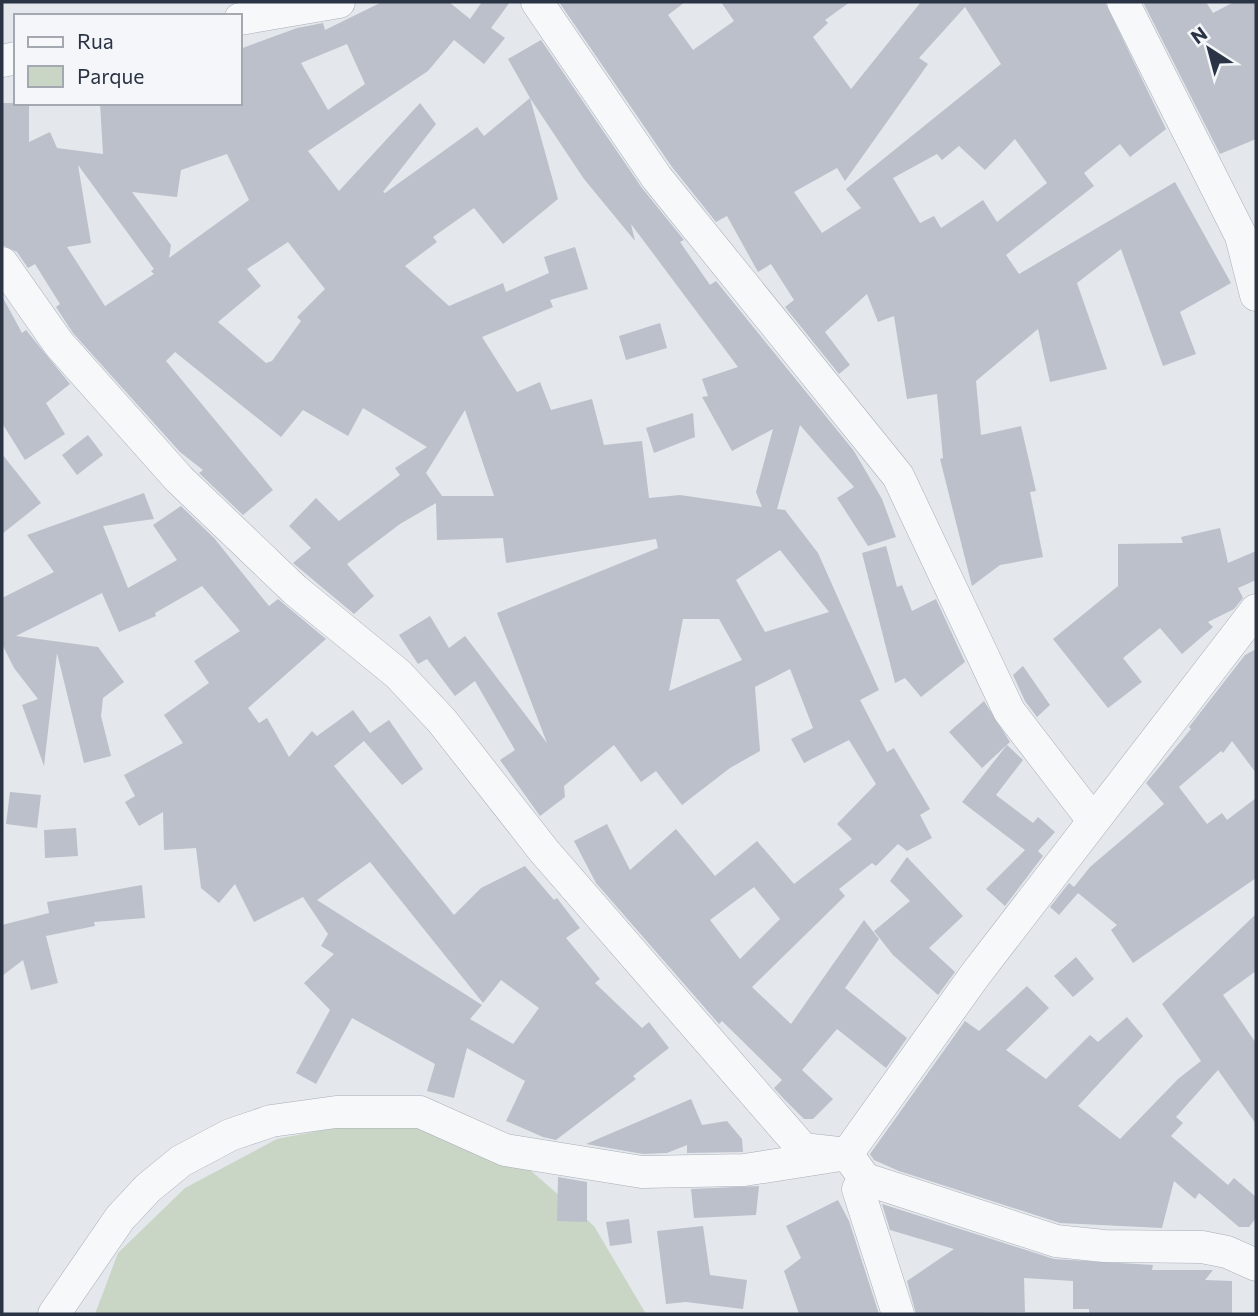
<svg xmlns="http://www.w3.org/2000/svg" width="1258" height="1316" viewBox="0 0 1258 1316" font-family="Commissioner,sans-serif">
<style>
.green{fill:#c9d6c5}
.building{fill:#bbc0ca;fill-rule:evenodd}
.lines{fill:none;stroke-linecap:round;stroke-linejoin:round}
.street-casing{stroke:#a9aeb7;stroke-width:33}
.street{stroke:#f7f8fa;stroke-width:32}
</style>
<rect width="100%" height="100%" fill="#e4e7ec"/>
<path class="green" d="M 359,1123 L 441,1129 L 522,1163 L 594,1226 L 646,1314 L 95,1314 L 118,1253 L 185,1188 L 277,1139 Z"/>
<path class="building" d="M 382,2 L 449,2 L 470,19 L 482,2 L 510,2 L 491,28 L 505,38 L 484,64 L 454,40 L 428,71 L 308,151 L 339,191 L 420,103 L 436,124 L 383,192 L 385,193 L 477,127 L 484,136 L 530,98 L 508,59 L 541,40 L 642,188 L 684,240 L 680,242 L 710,285 L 716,281 L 854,451 L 882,499 L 896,537 L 868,546 L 837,498 L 854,487 L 800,425 L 777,509 L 785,510 L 818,553 L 879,690 L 860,700 L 887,752 L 894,748 L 930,809 L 920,815 L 932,838 L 907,851 L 898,844 L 876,866 L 872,863 L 839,889 L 845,896 L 752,987 L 791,1024 L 864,920 L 879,939 L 845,988 L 907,1038 L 886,1068 L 837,1029 L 802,1070 L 833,1099 L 813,1119 L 804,1119 L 783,1098 L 774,1088 L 782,1080 L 722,1021 L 719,1024 L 596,883 L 574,841 L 607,824 L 630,870 L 676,829 L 715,876 L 757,841 L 794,884 L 852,839 L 837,824 L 876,784 L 849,740 L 804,763 L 791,739 L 813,728 L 790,669 L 755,687 L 760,751 L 730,768 L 682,805 L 656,771 L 641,782 L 614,745 L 564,786 L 565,797 L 540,816 L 500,760 L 515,750 L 475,681 L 455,696 L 427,659 L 418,664 L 399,635 L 430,616 L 449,648 L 465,636 L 547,743 L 497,613 L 658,548 L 656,539 L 506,563 L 503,538 L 437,540 L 436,503 L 400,524 L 347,564 L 374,596 L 354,614 L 293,563 L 311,548 L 289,526 L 316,498 L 339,521 L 400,475 L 395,468 L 427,447 L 363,408 L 348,436 L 303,410 L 281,437 L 175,352 L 166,361 L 273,490 L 243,515 L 199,473 L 203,470 L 180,452 L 73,333 L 56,307 L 60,304 L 35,264 L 28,268 L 17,252 L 2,245 L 2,103 L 29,103 L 29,142 L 50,132 L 57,148 L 103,154 L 100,103 L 240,103 L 240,49 L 297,28 L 323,23 L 325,30 ZM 347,44 L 365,84 L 328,110 L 301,63 ZM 530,98 L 584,179 L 635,241 L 631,224 L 738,367 L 702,379 L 708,396 L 702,397 L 732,451 L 773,429 L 756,492 L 762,507 L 680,495 L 649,498 L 642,441 L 604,445 L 592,399 L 551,410 L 540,382 L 517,392 L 482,337 L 553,307 L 550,300 L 588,289 L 575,247 L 544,257 L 549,273 L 506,292 L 503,283 L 449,306 L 405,266 L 437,242 L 433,237 L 474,208 L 503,244 L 558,199 ZM 227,154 L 249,200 L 169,258 L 171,245 L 132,192 L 177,197 L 181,170 ZM 78,165 L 154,269 L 151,271 L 154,274 L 105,306 L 67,247 L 91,243 ZM 288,242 L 325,289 L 297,317 L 301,321 L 272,361 L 266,363 L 218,322 L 261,286 L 247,269 ZM 465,410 L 494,496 L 442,496 L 426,473 ZM 780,550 L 829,612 L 765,632 L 736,580 ZM 683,619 L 719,619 L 742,660 L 669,691 ZM 754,887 L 780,919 L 740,959 L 710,920 Z
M 559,2 L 685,2 L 668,15 L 693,50 L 734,21 L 721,2 L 850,2 L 825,20 L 828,23 L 813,37 L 851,89 L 921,2 L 1105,2 L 1166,129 L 1130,157 L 1120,144 L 1084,173 L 1094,186 L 1006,255 L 1019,274 L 1175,182 L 1231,283 L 1180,312 L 1196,354 L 1163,366 L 1121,249 L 1077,283 L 1107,369 L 1050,382 L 1038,329 L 976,381 L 981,435 L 1021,426 L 1036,491 L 1030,492 L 1043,557 L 1000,565 L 972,586 L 940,459 L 943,458 L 937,394 L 907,399 L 894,316 L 878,322 L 867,294 L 825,332 L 850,365 L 839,374 L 785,307 L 794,300 L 771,264 L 758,272 L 727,216 L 716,222 L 672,167 ZM 965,7 L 1001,64 L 846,189 L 861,208 L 822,233 L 794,192 L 837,168 L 845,181 L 928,64 L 919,58 ZM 1015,139 L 1047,183 L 997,222 L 983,200 L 941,228 L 934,216 L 920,223 L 893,178 L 937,154 L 942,160 L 959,146 L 985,170 Z
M 1143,2 L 1206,2 L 1213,13 L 1234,2 L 1256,2 L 1256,139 L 1220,154 Z
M 2,296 L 22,333 L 26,330 L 70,384 L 46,403 L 65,434 L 25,460 L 2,423 Z
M 660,323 L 667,348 L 626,360 L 619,336 Z
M 693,413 L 695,437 L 654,453 L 646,428 Z
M 88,435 L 103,455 L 77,475 L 62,455 Z
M 2,454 L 41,503 L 2,534 Z
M 144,493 L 154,519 L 103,526 L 128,588 L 177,560 L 153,525 L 181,506 L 214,538 L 269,606 L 278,599 L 326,639 L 248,708 L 259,723 L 267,718 L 289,757 L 312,731 L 317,736 L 353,710 L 370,733 L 389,720 L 423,769 L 402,785 L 364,741 L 334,766 L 454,915 L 481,888 L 525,866 L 554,900 L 557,898 L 580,928 L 566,938 L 600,979 L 595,983 L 642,1028 L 649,1022 L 669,1048 L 633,1076 L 636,1079 L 556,1140 L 543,1137 L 506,1121 L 525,1081 L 467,1048 L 454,1098 L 427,1091 L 435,1064 L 352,1018 L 316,1084 L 296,1073 L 330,1010 L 304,983 L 334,954 L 321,946 L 328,934 L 303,897 L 254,922 L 235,884 L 219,903 L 201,888 L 196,848 L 164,850 L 163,812 L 139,826 L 125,802 L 135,796 L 124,775 L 183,743 L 164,715 L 209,683 L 194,661 L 240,631 L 202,586 L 155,613 L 156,616 L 119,632 L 102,593 L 16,636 L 98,647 L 124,682 L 103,698 L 101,716 L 111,756 L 84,763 L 57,653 L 44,766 L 22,705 L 38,699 L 14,668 L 2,644 L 2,598 L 54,572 L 27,535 ZM 370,862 L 483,1003 L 501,980 L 539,1008 L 513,1044 L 470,1019 L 482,1005 L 317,900 Z
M 1220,528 L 1228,563 L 1256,551 L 1256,580 L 1238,588 L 1243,598 L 1234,609 L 1208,622 L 1213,627 L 1182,654 L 1160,628 L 1123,658 L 1142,682 L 1108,708 L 1053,639 L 1118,586 L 1118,544 L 1183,543 L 1181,537 Z
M 886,546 L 897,587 L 902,585 L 912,611 L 936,599 L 965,662 L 921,697 L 905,678 L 895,683 L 862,553 Z
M 1256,649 L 1256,773 L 1232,741 L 1223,753 L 1221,751 L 1179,787 L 1207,824 L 1222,813 L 1227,820 L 1256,798 L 1256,878 L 1133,963 L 1111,930 L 1117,925 L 1078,893 L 1059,915 L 1050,907 L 1069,883 L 1074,887 L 1090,867 L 1164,804 L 1146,783 L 1191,729 L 1189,727 L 1245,655 Z
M 1023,666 L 1050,705 L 1037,717 L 1025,701 L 1013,675 Z
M 984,701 L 1010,742 L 982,768 L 949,732 Z
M 1007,745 L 1023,760 L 996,795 L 1033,823 L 1038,817 L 1055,832 L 1038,851 L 1043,856 L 1005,906 L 986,889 L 1025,850 L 962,802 Z
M 10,792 L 41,795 L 37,828 L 6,824 Z
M 76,828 L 78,856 L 45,858 L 44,830 Z
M 907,857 L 963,916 L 929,948 L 955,972 L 938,995 L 893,955 L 874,931 L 910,901 L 890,881 Z
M 142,885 L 145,918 L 94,922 L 95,926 L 46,936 L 58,983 L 31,990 L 23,960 L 2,976 L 2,925 L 49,913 L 47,902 Z
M 1256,914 L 1256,971 L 1223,995 L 1256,1043 L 1256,1124 L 1218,1070 L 1176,1117 L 1183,1123 L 1171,1136 L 1228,1185 L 1234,1178 L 1256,1197 L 1256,1218 L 1249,1227 L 1239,1227 L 1199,1193 L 1195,1199 L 1174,1181 L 1162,1228 L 1060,1223 L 899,1171 L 874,1160 L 870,1154 L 965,1021 L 979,1031 L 1027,986 L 1049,1008 L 1006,1050 L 1046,1079 L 1090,1035 L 1098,1042 L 1127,1017 L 1143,1036 L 1078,1106 L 1120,1139 L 1178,1079 L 1201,1061 L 1162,1004 Z
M 1076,957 L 1094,979 L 1073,997 L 1054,976 Z
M 691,1099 L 702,1125 L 727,1121 L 742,1139 L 743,1152 L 687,1153 L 687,1145 L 667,1153 L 643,1154 L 586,1144 Z
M 558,1177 L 587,1182 L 587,1222 L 557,1221 Z
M 759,1186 L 756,1215 L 694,1218 L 691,1189 Z
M 838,1200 L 849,1221 L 879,1314 L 799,1314 L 784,1271 L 801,1258 L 786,1226 Z
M 882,1204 L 1054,1259 L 1153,1265 L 1152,1270 L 1213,1270 L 1205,1280 L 1232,1281 L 1232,1314 L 1089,1313 L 1089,1309 L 1073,1309 L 1073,1281 L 1024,1278 L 1025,1312 L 916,1314 L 907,1281 L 954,1249 L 890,1230 Z
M 629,1219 L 632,1243 L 610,1246 L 606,1222 Z
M 703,1226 L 710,1275 L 747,1280 L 743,1309 L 686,1302 L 666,1304 L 657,1231 Z"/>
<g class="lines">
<g class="street-casing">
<path id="street" d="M 537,2 L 657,178 L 898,476 L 1009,711 L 1092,819
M 1123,2 L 1241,236 L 1256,295
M 240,19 L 339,2
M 2,61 L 16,58
M 2,263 L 59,344 L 179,479 L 295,590 L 398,674 L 442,721 L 544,851 L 803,1149 L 847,1154 L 865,1179 L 1056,1241 L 1104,1246 L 1202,1247 L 1227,1252 L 1256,1265
M 865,1179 L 858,1189 L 898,1314
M 54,1314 L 120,1218 L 148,1188 L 181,1161 L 230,1135 L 271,1121 L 336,1112 L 420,1112 L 505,1150 L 642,1172 L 744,1170 L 847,1154 L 975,975 L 1256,610"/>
</g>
<use href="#street" class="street"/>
</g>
<rect width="1258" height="1316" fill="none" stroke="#2b3445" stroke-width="7"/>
<rect x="14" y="14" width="228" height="91" fill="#f4f6f9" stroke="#a4a8b1" stroke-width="2"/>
<rect x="28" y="37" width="35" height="10" fill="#f7f8fa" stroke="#a4a8b1" stroke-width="2"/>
<text x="77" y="49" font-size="21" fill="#2b3445">Rua</text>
<rect x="28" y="66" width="35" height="21" fill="#c9d6c5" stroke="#a4a8b1" stroke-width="2"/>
<text x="77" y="84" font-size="21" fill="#2b3445">Parque</text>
<g transform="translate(1209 49) rotate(324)" stroke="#f4f6f9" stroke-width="5" paint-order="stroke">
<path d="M0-5L12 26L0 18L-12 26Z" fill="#2b3445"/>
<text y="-10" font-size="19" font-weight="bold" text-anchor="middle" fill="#2b3445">N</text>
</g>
</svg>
